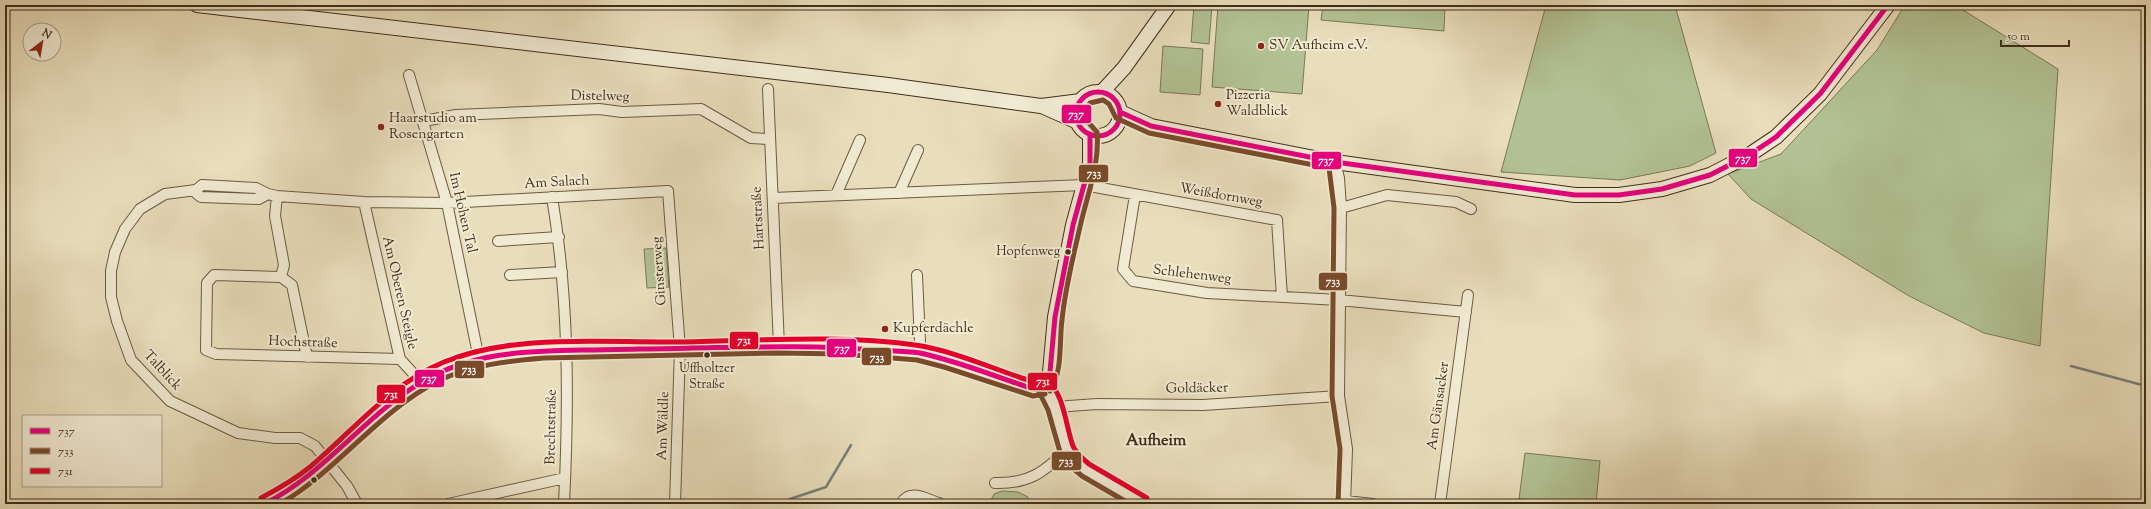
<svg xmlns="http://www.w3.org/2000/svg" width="2151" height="509" viewBox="0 0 2151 509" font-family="'Sorts Mill Goudy',serif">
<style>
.green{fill:#b2c294;stroke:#7a7857}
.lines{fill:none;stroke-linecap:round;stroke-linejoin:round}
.stream{stroke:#78817b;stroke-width:2.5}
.street-casing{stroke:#6b5a42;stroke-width:12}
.secondary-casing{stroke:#412e1a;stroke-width:16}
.street{stroke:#f1ead3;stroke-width:10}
.secondary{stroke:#f1ead3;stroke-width:14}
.bus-1-casing{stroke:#f1ead3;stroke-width:8}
.bus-2-casing{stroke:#f1ead3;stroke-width:8}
.bus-3-casing{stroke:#f1ead3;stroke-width:8}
.bus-1{stroke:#e5007d;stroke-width:5}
.bus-2{stroke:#7a4b2a;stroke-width:5}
.bus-3{stroke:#e4002b;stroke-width:5}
.poi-dot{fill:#8f2418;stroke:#f1ead3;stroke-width:1.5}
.bus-dot{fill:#412e1a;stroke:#f1ead3;stroke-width:1.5}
.labels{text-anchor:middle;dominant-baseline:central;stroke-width:4;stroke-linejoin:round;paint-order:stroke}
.bus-label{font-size:13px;fill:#412e1a;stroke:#f1ead3;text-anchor:end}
.poi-label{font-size:14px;fill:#412e1a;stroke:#f1ead3;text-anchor:start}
.street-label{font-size:14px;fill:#412e1a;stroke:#f1ead3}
.quarter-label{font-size:16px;font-weight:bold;fill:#412e1a;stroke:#f1ead3}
.line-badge{stroke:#f1ead3;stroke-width:1.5}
.badge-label{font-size:11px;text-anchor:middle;font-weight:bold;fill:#fff}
</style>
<rect width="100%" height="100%" fill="#e9debc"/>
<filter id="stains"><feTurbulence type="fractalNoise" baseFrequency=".005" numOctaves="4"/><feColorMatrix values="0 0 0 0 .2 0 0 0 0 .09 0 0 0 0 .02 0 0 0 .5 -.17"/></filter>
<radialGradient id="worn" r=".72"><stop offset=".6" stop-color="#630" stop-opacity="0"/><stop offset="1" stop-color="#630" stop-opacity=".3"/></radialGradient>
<path class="green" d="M 1194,5 L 1212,5 L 1209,44 L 1191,42 Z
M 1218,5 L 1309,5 L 1302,94 L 1212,87 Z
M 1323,5 L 1445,5 L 1444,31 L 1321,20 Z
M 1546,5 L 1675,5 L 1716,153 L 1690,166 L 1620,180 L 1501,172 Z
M 1905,5 L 1955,5 L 2058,69 L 2040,346 L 1984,333 L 1909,296 L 1751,199 L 1728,174 L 1781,154 L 1877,50 Z
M 1163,46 L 1203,49 L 1200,95 L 1160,92 Z
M 666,248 L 669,287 L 647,288 L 644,249 Z
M 1525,453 L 1600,461 L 1596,504 L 1532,504 L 1532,500 L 1519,499 Z
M 1002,491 L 1018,492 L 1028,497 L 1028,504 L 989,504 L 994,494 Z"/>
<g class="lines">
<path class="stream" d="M 2071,366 L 2146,386
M 782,504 L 790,499 L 826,487 L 851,445"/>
<g class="street-casing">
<path id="street" d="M 409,75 L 447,203 L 479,359
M 768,89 L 779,346
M 424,121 L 456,115 L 599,109 L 622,112 L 701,109 L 751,138 L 768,139
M 1335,162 L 1339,178 L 1341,208 L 1339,396 L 1347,449 L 1345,504
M 196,190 L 197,194 L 201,197 L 259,199 L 268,194
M 899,193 L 918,150
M 836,195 L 860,140
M 1135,195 L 1123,269 L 1133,281 L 1207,293 L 1339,300 L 1466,312
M 277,196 L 275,216 L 284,265 L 281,277
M 552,197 C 569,299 569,401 564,504
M 773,198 L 1084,185 L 1277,220 L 1282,297
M 364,202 L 400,359 L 421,382
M 1341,208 L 1387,195 L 1456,202 L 1471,209
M 498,241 L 559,237
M 510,275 L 562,272
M 917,275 L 920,342 L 918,353
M 307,357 L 292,285 L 281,277 L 214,275 L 207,283 L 206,350 L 216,354 L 400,359
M 1044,387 L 1055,407 L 1067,450 L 1076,462 L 1085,470 L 1144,504
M 1055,407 L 1097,404 L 1203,405 L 1339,396
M 995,483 C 1029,484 1044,472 1067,450
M 1346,501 L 1373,504
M 357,504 L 347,486 L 315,446 L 300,438 L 275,438 L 238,433 L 170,401 L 131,360 L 117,321 L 111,297 L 111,271 L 115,252 L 125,229 L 140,209 L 165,194 L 196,190 L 202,185 L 256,188 L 268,194 L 277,196 L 364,202 L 447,203 L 668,191 L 680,349 L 675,504
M 448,504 L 565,478
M 901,504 C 909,488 926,499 939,503
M 1440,504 L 1468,295"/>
</g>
<g class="secondary-casing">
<path id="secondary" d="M 197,5 L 888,85 L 1041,106 L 1081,101
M1076 114a22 22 0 1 1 44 0a22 22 0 1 1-44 0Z
M 1101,93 L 1124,68 L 1169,5
M 1044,107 L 1078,122
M 1120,112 L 1151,126 L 1335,162 L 1575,195 L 1619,195 L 1662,189 L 1710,175 L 1749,155 L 1776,137 L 1820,94 L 1888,5
M 264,504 C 296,490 323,465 349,441 C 372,421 395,398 422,382 C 458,360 502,354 544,351 L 779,346 L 842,347 L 918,353 L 946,360 L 1034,389 C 1045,387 1048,383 1050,372 L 1055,317 L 1073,225 L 1090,163 L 1090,134"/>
</g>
<use href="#street" class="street"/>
<use href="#secondary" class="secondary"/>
<g class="bus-1-casing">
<path id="bus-1" d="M1076 114a22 22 0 1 1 44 0a22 22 0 1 1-44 0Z
M 1120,112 L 1151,126 L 1335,162 L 1575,195 L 1619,195 L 1662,189 L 1710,175 L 1749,155 L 1776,137 L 1820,94 L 1888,5
M 1044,387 L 1050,372 L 1055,317 L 1073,225 L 1090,163 L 1090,134
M 264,504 C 329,472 370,407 435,375 C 482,351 537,351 589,350 C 623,349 658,349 692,348 C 753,347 814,345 874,350 C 889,351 905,351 920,353 C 958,361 996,377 1034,389 L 1044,387"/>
</g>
<g class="bus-2-casing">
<path id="bus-2" d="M 1038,390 L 1048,410 L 1060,452 L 1070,466 L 1082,476 L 1130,504
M 1050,391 C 1063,372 1059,342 1062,320 C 1065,289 1073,257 1080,227 C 1087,195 1100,165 1097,132 L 1086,120 L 1084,114 L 1090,103 L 1103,100 L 1109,104 L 1116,118 L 1149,133 L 1329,168 L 1334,208 L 1332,396 L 1340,449 L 1338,504
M 280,504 C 338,470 378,412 438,381 C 471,365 508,361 544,358 L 779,353 L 842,354 L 917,360 L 944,367 L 1033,396 L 1045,394"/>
</g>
<g class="bus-3-casing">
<path id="bus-3" d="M 261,498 C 278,489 295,479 310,467 C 353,431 390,384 444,362 C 516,333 602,343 678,342 C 755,341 839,334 915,345 C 956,351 995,370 1034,382 L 1047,381 C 1064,392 1066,428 1073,446 C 1076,453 1083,459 1089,464 L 1147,498"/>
</g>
<use href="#bus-1" class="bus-1"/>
<use href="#bus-2" class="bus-2"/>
<use href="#bus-3" class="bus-3"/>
</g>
<g class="poi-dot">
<circle cx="1261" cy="46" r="4"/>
<circle cx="1218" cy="104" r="4"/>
<circle cx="381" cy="127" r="4"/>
<circle cx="885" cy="329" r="4"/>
</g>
<g class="bus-dot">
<circle cx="1068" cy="252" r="3.5"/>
<circle cx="707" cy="355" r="3.5"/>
<circle cx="314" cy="480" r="3.5"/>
</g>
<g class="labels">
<g class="bus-label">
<text x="1060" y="252">Hopfenweg</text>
<text x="707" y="369" text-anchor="middle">Uffholtzer<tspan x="707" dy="16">Straße</tspan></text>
</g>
<g class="poi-label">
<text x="1269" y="46">SV Aufheim e.V.</text>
<text x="1226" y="96">Pizzeria<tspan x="1226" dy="16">Waldblick</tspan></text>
<text x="389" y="119">Haarstudio am<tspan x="389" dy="16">Rosengarten</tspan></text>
<text x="893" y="329">Kupferdächle</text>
</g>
<g class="street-label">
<text transform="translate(600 97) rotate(1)">Distelweg</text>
<text transform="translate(557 183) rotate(-3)">Am Salach</text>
<text transform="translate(1221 196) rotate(10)">Weißdornweg</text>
<text transform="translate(462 213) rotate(77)">Im Hohen Tal</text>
<text transform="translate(759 218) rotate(-93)">Hartstraße</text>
<text transform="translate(660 271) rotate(-94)">Ginsterweg</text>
<text transform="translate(1192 275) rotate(7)">Schlehenweg</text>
<text transform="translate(399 293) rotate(77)">Am Oberen Steigle</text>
<text transform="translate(303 343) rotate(2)">Hochstraße</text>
<text transform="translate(162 371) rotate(47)">Talblick</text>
<text transform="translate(1197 389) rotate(-1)">Goldäcker</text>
<text transform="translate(1439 406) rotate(-82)">Am Gänsacker</text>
<text transform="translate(664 426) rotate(-88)">Am Wäldle</text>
<text transform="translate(552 427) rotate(-89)">Brechtstraße</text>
</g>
<g class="quarter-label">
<text x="1156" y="441">Aufheim</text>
</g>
</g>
<g class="line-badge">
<rect x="1061" y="104" width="31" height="20" rx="4" fill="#e5007d"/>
<rect x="1728" y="148" width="30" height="20" rx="4" fill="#e5007d"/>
<rect x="1311" y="151" width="31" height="19" rx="4" fill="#e5007d"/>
<rect x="1078" y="164" width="31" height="19" rx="4" fill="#7a4b2a"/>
<rect x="1318" y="272" width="30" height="19" rx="4" fill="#7a4b2a"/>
<rect x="729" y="331" width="30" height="19" rx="4" fill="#e4002b"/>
<rect x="826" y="338" width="31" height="20" rx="4" fill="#e5007d"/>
<rect x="861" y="347" width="31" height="19" rx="4" fill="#7a4b2a"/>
<rect x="454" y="360" width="31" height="19" rx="4" fill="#7a4b2a"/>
<rect x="414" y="369" width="31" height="19" rx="4" fill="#e5007d"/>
<rect x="1027" y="372" width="31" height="19" rx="4" fill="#e4002b"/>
<rect x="376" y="384" width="30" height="20" rx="4" fill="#e4002b"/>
<rect x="1051" y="451" width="31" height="20" rx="4" fill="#7a4b2a"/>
</g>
<g class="badge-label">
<text x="1076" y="118">737</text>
<text x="1743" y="162">737</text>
<text x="1326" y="164">737</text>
<text x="1094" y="177">733</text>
<text x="1333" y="285">733</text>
<text x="744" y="344">731</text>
<text x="842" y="352">737</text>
<text x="877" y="361">733</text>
<text x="469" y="373">733</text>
<text x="429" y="382">737</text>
<text x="1043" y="385">731</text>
<text x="391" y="398">731</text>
<text x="1066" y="465">733</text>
</g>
<rect width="2151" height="509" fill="none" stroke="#e9debc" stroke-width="20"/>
<rect x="6" y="6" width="2139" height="497" fill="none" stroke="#412e1a" stroke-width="2"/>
<rect x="10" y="10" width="2131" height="489" fill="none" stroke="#412e1a"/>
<rect x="22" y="415" width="140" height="72" fill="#f1ead3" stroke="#ab9f89"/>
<rect x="30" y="428" width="20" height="6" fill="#e5007d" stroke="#ab9f89"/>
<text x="58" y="435" font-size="12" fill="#412e1a">737</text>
<rect x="30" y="448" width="20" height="6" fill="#7a4b2a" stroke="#ab9f89"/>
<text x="58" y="455" font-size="12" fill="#412e1a">733</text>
<rect x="30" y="468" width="20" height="6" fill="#e4002b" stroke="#ab9f89"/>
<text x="58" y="475" font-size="12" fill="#412e1a">731</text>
<g transform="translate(42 42) rotate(31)"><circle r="19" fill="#f1ead3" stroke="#ab9f89"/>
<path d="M0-3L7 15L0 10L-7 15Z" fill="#8f2418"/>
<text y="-6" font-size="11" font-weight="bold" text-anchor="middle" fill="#412e1a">N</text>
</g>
<path d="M2001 40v6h68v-6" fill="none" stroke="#412e1a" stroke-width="2"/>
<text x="2007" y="40" font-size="12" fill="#412e1a" stroke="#f1ead3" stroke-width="3" paint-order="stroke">50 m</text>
<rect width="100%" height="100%" filter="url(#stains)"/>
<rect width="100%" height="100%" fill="url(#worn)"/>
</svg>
